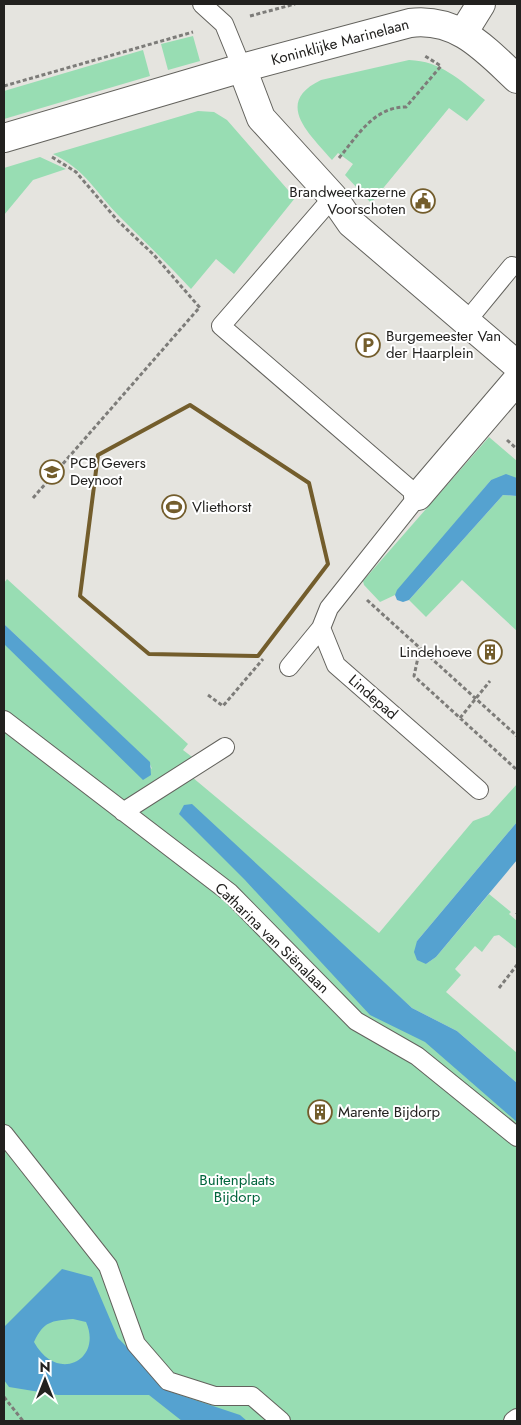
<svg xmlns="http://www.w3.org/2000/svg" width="521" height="1425" viewBox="0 0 521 1425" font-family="Jost,sans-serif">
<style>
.green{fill:#98ddb3}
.water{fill:#55a2d0;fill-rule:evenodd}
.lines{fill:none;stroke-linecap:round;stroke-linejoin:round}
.lane-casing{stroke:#63625d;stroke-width:20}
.street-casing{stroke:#63625d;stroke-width:30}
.secondary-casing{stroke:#63625d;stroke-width:30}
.path{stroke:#7d7c79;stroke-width:3;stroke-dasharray:4 2.5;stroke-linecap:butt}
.lane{stroke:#fff;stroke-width:18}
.street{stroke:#fff;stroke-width:28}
.secondary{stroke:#fff;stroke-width:28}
.marked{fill:none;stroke:#735d2c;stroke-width:4;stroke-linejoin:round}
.labels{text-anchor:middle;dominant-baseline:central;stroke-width:4;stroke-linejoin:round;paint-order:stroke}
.street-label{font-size:15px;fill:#22211f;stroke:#fff}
.poi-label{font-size:15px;fill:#22211f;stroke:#fff;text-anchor:start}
.park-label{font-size:15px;fill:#00653c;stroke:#fff}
</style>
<rect width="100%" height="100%" fill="#e5e4df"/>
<path class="green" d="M 193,36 L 200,61 L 168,70 L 161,44 Z
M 143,50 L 150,76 L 4,119 L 4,91 Z
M 409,60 C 441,61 460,80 485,100 L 467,121 L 449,108 L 371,203 L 345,175 L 353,164 L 338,153 L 332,160 C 310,134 273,103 321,80 Z
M 198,111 L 214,112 L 227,120 L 295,198 L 234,274 L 216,259 L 191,289 C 168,264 144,241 120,217 C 95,192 87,171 53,154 Z
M 40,157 L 66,169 L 33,180 L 4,215 L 4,168 Z
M 489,437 L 517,461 L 517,478 L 491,480 L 395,595 L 380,602 L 364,585 L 363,581 Z
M 503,495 L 517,496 L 517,631 L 462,580 L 426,617 L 409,600 Z
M 7,579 L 188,744 L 183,750 L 196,760 L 186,772 L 379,933 L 473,821 L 489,815 L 517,784 L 517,822 L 417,941 L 426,964 L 436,957 L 489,894 L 511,912 L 509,914 L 517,921 L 517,949 L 499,935 L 494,936 L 482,952 L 475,946 L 455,969 L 461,975 L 446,992 L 517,1053 L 517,1083 L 457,1031 L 412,1008 L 184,805 L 517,1105 L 517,1421 L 4,1421 L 4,640 L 152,769 L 149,762 L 4,624 L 4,583 Z"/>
<path class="water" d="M 506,474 L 517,478 L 517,496 L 503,495 L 409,600 L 403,602 L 397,600 L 395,595 L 397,590 L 491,480 Z
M 4,624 L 150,762 L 151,775 L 143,780 L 4,644 Z
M 192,804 L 412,1008 L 457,1031 L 517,1083 L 517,1122 L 425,1042 L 370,1015 L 245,880 L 179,814 L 184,805 Z
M 517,822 L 517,860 L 436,957 L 426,964 L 417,960 L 414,952 L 417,941 Z
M 62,1269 L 92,1277 L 118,1338 L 171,1392 L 240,1415 L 247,1421 L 182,1421 L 149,1395 L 58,1395 L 9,1387 L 4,1380 L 4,1327 ZM 73,1319 L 86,1322 C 103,1360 57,1384 34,1342 C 44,1321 51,1321 73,1319 Z"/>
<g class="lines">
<g class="lane-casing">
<path id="lane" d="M 202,4 L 224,24 L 242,68
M 333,197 L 221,326 L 418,496 L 329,608 L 321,628 L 336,665 L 479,790
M 466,322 L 512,266
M 289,667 L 321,628
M 4,720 L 230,893 L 356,1021 L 417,1056 L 517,1137
M 123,812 L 225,747
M 4,1134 L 108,1266 L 136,1344 L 168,1381 L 215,1396 L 252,1396 L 281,1421
M 513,1421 L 517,1418"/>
</g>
<g class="street-casing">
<path id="street" d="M 463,33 L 481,4
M 242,68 L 261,118 L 333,197 L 351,223 L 517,365
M 418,496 L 517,380"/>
</g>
<g class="secondary-casing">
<path id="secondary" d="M 4,138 L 242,68 L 410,23 C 457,17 485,49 517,79"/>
</g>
<path class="path" d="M 250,16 L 295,4
M 4,86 L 193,32
M 52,157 L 76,172 L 118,221 L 154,255 L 201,309
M 339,158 C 358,135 374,107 406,107 L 441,66 L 425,56
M 507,440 L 517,449
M 33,498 L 199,308
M 367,600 L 517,736
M 420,648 L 414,676 L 517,770
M 208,695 L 223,706 L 263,659
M 460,718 L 490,681
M 517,913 L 517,914
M 499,988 L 517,965
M 4,1397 L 23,1421"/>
<use href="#lane" class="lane"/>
<use href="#street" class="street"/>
<use href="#secondary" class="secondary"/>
</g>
<path class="marked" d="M 190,405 L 309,483 L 328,564 L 258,656 L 149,654 L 80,596 L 98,455 Z"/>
<defs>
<g id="civic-ring" transform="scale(1.25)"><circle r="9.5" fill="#fff" stroke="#735d2c" stroke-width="1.5"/><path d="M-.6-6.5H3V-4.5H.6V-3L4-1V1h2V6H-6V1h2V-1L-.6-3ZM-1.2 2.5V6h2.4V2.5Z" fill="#735d2c"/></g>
<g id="parking-ring" transform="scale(1.25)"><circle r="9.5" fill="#fff" stroke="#735d2c" stroke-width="1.5"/><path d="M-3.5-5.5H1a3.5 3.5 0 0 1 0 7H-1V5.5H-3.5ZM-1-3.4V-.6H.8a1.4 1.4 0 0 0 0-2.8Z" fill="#735d2c"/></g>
<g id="school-ring" transform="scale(1.25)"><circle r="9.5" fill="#fff" stroke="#735d2c" stroke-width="1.5"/><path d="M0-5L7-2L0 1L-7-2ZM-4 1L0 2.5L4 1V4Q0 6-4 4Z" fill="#735d2c"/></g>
<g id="stadium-ring" transform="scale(1.25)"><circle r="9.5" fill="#fff" stroke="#735d2c" stroke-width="1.5"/><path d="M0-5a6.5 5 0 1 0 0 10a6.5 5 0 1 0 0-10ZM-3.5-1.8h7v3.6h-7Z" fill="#735d2c"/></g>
<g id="building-ring" transform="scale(1.25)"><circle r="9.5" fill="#fff" stroke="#735d2c" stroke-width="1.5"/><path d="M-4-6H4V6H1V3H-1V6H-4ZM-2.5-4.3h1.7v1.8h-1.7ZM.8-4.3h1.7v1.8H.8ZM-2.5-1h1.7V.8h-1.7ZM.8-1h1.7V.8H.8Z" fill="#735d2c"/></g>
</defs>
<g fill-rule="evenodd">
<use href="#civic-ring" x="423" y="201"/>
<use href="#parking-ring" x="368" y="345"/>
<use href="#school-ring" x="52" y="472"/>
<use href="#stadium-ring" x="174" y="507"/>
<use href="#building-ring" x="490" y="652"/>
<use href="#building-ring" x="320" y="1112"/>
</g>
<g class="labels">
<g class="street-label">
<text transform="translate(340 42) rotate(-15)">Koninklijke Marinelaan</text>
<text transform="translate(373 697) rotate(41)">Lindepad</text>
<text transform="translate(272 938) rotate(44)">Catharina van Siënalaan</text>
</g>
<g class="poi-label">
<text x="406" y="192" text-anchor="end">Brandweerkazerne<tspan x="406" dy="17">Voorschoten</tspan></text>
<text x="386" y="336">Burgemeester Van<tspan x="386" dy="17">der Haarplein</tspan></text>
<text x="70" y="463">PCB Gevers<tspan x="70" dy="17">Deynoot</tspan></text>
<text x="192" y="507">Vliethorst</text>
<text x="472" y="652" text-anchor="end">Lindehoeve</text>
<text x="338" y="1112">Marente Bijdorp</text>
</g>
<g class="park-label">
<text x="237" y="1180">Buitenplaats<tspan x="237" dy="17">Bijdorp</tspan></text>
</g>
</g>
<rect width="521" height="1425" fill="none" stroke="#22211f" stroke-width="10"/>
<g transform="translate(45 1380)" stroke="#ffffff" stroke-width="4" paint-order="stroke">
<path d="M0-4L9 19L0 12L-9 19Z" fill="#22211f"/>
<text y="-8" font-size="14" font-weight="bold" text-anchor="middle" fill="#22211f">N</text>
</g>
</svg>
